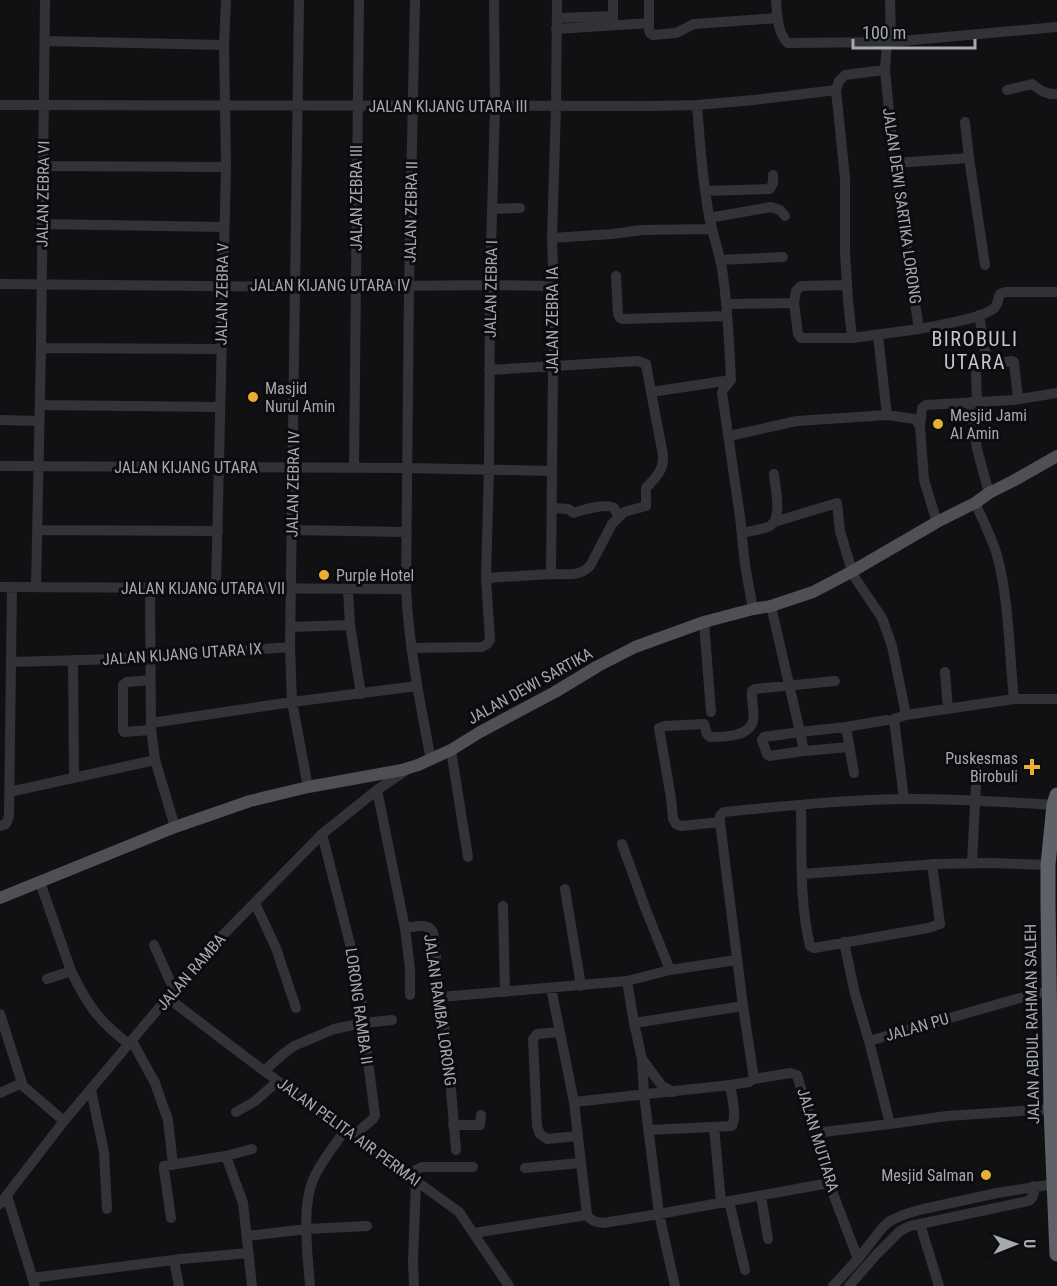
<svg xmlns="http://www.w3.org/2000/svg" width="1057" height="1286" viewBox="0 0 1057 1286" font-family="'Roboto Condensed',sans-serif">
<style>
.lines{fill:none;stroke-linecap:round;stroke-linejoin:round}
.minor{stroke:#323337;stroke-width:10}
.major{stroke:#4f5056;stroke-width:12}
.highway{stroke:#5f6168;stroke-width:15}
.poi-dot{fill:#e8af34;stroke:#0c0c0e;stroke-width:2}
.labels{text-anchor:middle;dominant-baseline:central;stroke-width:6;stroke-linejoin:round;paint-order:stroke}
.street-label{font-size:16px;fill:#a3a8b3;stroke:#0c0c0e}
.poi-label{font-size:16px;fill:#a3a8b3;stroke:#0c0c0e;text-anchor:start}
.quarter-label{font-size:20px;letter-spacing:1.5px;fill:#c4c7cf;stroke:#0c0c0e}
</style>
<rect width="100%" height="100%" fill="#111113"/>
<g class="lines">
<path class="minor" d="M 299,0 L 290,647 L 292,702 L 308,787
M 415,0 L 409,286 L 406,589 C 409,647 420,703 431,760
M 649,0 L 649,29 L 650,33 L 653,35 L 676,33 L 694,24 L 778,18
M 776,0 C 777,14 777,33 788,43 L 891,42 L 1057,27
M 890,0 L 891,42
M 557,18 L 613,16
M 613,23 L 613,0
M 556,29 L 649,23
M 45,41 L 224,45
M 836,90 L 845,178 L 845,253 L 848,300 L 852,338
M 1007,90 L 1032,84 C 1040,90 1046,95 1057,94
M 0,105 L 651,106 L 697,105 L 754,100 L 836,90 L 839,81 L 845,75 L 885,70
M 697,105 C 700,142 702,179 709,215 C 712,233 719,251 722,269 C 728,306 729,343 731,380 L 723,390 L 722,393 L 740,517 L 745,565 L 753,609
M 965,122 L 969,158
M 894,163 L 969,158 L 985,265
M 43,166 L 226,167
M 705,191 L 770,189 L 773,183 L 773,175
M 492,209 L 520,208
M 709,218 L 771,207 L 780,210 L 785,216
M 42,224 L 223,227
M 552,238 L 612,234 L 642,230 L 712,229
M 720,260 L 783,257
M 616,276 L 618,314 L 620,318 L 623,319 L 727,316
M 0,284 L 295,287 L 490,285 L 553,286
M 794,303 L 798,334 L 801,338 L 852,338 L 919,329 L 894,163 L 885,70 L 887,42
M 726,304 L 794,303 L 796,291 L 801,286 L 847,285
M 979,315 L 987,362 L 992,364 L 1012,361 L 1014,362 L 1018,399
M 919,329 C 934,326 987,318 995,307 C 998,304 998,298 1000,294 L 1006,292 L 1057,292
M 878,336 L 887,415
M 41,348 L 222,349
M 489,370 L 638,361 L 646,364 L 651,392 L 731,380
M 976,374 L 977,402
M 970,402 L 977,449 L 989,493
M 40,405 L 220,407
M 0,420 L 39,421
M 920,426 L 922,408 L 926,405 L 1014,400 L 1057,393
M 729,436 L 797,421 L 887,415 L 915,419 L 920,426 L 924,480 L 937,522
M 0,466 L 408,468 L 552,471
M 354,467 L 359,0
M 553,508 L 568,509 L 574,513 C 581,510 607,503 614,508 C 615,510 618,516 619,517
M 774,522 L 837,503 L 840,531 L 852,571
M 37,530 L 218,531
M 292,530 L 407,532
M 742,533 C 749,531 765,529 770,526 C 783,518 775,487 774,474
M 851,572 L 882,618 L 892,646 L 906,715 L 1014,699 C 1009,652 1009,599 997,555 C 991,536 983,520 975,503
M 551,574 C 567,574 579,577 590,566 L 612,524 L 624,512 L 646,506 L 646,488 C 656,477 664,471 663,455 L 651,392
M 486,578 L 551,574 L 553,367 L 555,328 L 552,238 L 556,106 L 557,0
M 0,587 L 406,589
M 36,587 L 41,348 L 45,0
M 216,587 L 226,167 L 224,45 L 226,0
M 150,588 L 151,728 L 155,760 L 175,827
M 348,589 L 350,625 L 361,694
M 771,606 L 800,732 L 846,727 L 854,773
M 704,622 L 711,712
M 290,627 L 350,625
M 411,648 L 482,647 L 487,644 L 490,640 L 486,578 L 489,469 L 490,285 L 495,106 L 494,0
M 73,660 L 74,778
M 12,662 L 150,658 L 290,647
M 945,672 L 948,709
M 150,680 L 127,682 L 123,685 L 123,730 L 124,732 L 151,730
M 1014,699 L 1057,699
M 151,723 L 292,702 L 417,686
M 846,727 L 887,720
M 800,732 L 804,751 L 769,756 L 767,754 L 762,740 L 764,737 Z
M 451,750 L 468,857
M 804,751 L 849,747
M 377,790 L 405,928 C 415,927 427,922 433,932 L 449,1065 L 456,1150
M 9,792 L 155,760
M 904,799 L 894,719 L 906,715
M 801,805 C 802,852 799,900 810,946 L 814,948 L 928,928 L 940,924 L 932,864
M 720,822 L 681,826 L 676,824 L 673,819 L 671,798 L 659,728 L 665,726 L 704,724 L 707,734 L 710,737 C 723,737 749,737 753,721 C 755,712 751,701 752,691 L 755,689 L 835,681
M 0,826 L 6,824 L 9,816 L 12,587
M 322,834 L 351,948 L 361,997 L 363,1023 L 375,1115 L 373,1119 L 354,1135
M 622,844 L 646,910 L 670,970
M 972,863 L 977,766
M 802,874 L 936,864 L 991,863 L 1048,865
M 40,882 L 71,971 L 47,979
M 565,889 L 581,986
M 255,903 L 276,948 L 296,1008
M 503,906 L 505,992
M 405,928 L 410,969 L 410,995
M 844,942 L 855,994 L 869,1041
M 154,945 L 174,990
M 71,971 C 87,1004 99,1022 129,1044
M 627,981 L 634,1023 L 642,1059 L 644,1095 L 659,1214 L 675,1286
M 551,988 L 574,1102 L 587,1215 C 591,1221 596,1222 603,1223 L 659,1214 L 829,1183
M 441,997 L 627,981 L 670,970 L 736,960
M 168,998 L 264,1071 L 459,1212 L 509,1286
M 0,1014 L 23,1086 L 64,1121
M 634,1023 L 743,1006
M 559,1032 L 537,1034 L 533,1039 L 537,1126 L 540,1134 L 547,1139 L 577,1136
M 132,1041 L 155,1083 L 168,1120 L 173,1165
M 642,1059 L 662,1086 L 673,1092
M 264,1071 L 283,1054 L 294,1046 L 334,1029 L 363,1023 L 392,1020
M 91,1090 L 104,1152 L 107,1209
M 0,1093 L 22,1083
M 574,1102 L 730,1085 L 749,1082 L 754,1079
M 236,1112 L 254,1102 L 278,1081
M 890,1124 L 869,1041 L 1020,998 L 1048,991
M 453,1125 L 480,1125 L 481,1115
M 714,1127 L 721,1202
M 649,1130 L 732,1126 C 737,1115 732,1097 730,1085
M 815,1133 L 890,1124 L 947,1116 L 1051,1109
M 226,1156 L 243,1203 L 252,1286
M 525,1168 L 581,1163
M 407,1174 L 422,1167 L 473,1167
M 7,1196 L 35,1286
M 761,1196 L 768,1239
M 729,1201 L 745,1270
M 0,1204 L 64,1121 L 174,990 L 223,935 L 322,834 L 377,790 L 405,771
M 171,1218 L 164,1169 L 164,1166 L 226,1156 L 252,1149
M 920,1224 L 939,1286
M 474,1233 L 587,1215
M 247,1236 L 307,1229 L 367,1226
M 858,1259 L 829,1183 L 797,1075 L 790,1073 L 754,1079 L 743,1006 L 720,822 L 720,816 L 724,812 C 783,806 843,800 903,799 C 953,798 1003,802 1054,805
M 174,1261 L 179,1286
M 32,1278 L 181,1259 L 249,1253
M 310,1286 C 308,1256 301,1208 313,1180 C 319,1164 335,1145 345,1130
M 414,1286 L 413,1262 L 416,1181
M 833,1286 L 858,1259 L 883,1227 L 890,1221 L 903,1215 L 919,1210 L 997,1193 L 1054,1184
M 849,1286 L 876,1255 L 900,1231 L 910,1226 L 920,1224 L 1028,1201 C 1034,1198 1035,1193 1033,1186"/>
<path class="major" d="M 0,898 L 175,827 L 250,801 L 308,787 L 402,770 L 418,765 L 451,750 L 480,732 L 555,692 L 598,666 L 635,647 L 704,622 L 753,609 L 771,606 L 813,592 L 851,572 L 937,522 L 975,503 L 989,493 L 1013,481 L 1057,456"/>
<path class="highway" d="M 1057,795 L 1054,805 L 1048,865 L 1048,903 L 1051,1109 L 1057,1254"/>
</g>
<g class="poi-dot">
<circle cx="253" cy="397" r="6"/>
<circle cx="938" cy="424" r="6"/>
<circle cx="324" cy="575" r="6"/>
<path d="M1029 758h6v6h6v6h-6v6h-6v-6h-6v-6h6z"/>
<circle cx="986" cy="1175" r="6"/>
</g>
<g class="labels">
<g class="street-label">
<text x="448" y="106">JALAN KIJANG UTARA III</text>
<text transform="translate(43 194) rotate(-89)">JALAN ZEBRA VI</text>
<text transform="translate(356 198) rotate(-90)">JALAN ZEBRA III</text>
<text transform="translate(902 206) rotate(82)">JALAN DEWI SARTIKA LORONG</text>
<text transform="translate(411 212) rotate(-89)">JALAN ZEBRA II</text>
<text x="330" y="285">JALAN KIJANG UTARA IV</text>
<text transform="translate(491 289) rotate(-89)">JALAN ZEBRA I</text>
<text transform="translate(222 294) rotate(-89)">JALAN ZEBRA V</text>
<text transform="translate(552 320) rotate(-90)">JALAN ZEBRA IA</text>
<text x="186" y="467">JALAN KIJANG UTARA</text>
<text transform="translate(293 484) rotate(-89)">JALAN ZEBRA IV</text>
<text x="203" y="588">JALAN KIJANG UTARA VII</text>
<text transform="translate(182 654) rotate(-4)">JALAN KIJANG UTARA IX</text>
<text transform="translate(530 686) rotate(-29)">JALAN DEWI SARTIKA</text>
<text transform="translate(191 972) rotate(-49)">JALAN RAMBA</text>
<text transform="translate(359 1006) rotate(82)">LORONG RAMBA II</text>
<text transform="translate(440 1010) rotate(82)">JALAN RAMBA LORONG</text>
<text transform="translate(1032 1024) rotate(-91)">JALAN ABDUL RAHMAN SALEH</text>
<text transform="translate(917 1027) rotate(-16)">JALAN PU</text>
<text transform="translate(349 1132) rotate(36)">JALAN PELITA AIR PERMAI</text>
<text transform="translate(818 1140) rotate(73)">JALAN MUTIARA</text>
</g>
<g class="poi-label">
<text x="265" y="388">Masjid<tspan x="265" dy="18">Nurul Amin</tspan></text>
<text x="950" y="415">Mesjid Jami<tspan x="950" dy="18">Al Amin</tspan></text>
<text x="336" y="575">Purple Hotel</text>
<text x="1018" y="758" text-anchor="end">Puskesmas<tspan x="1018" dy="18">Birobuli</tspan></text>
<text x="974" y="1175" text-anchor="end">Mesjid Salman</text>
</g>
<g class="quarter-label">
<text x="975" y="339">BIROBULI<tspan x="975" dy="23">UTARA</tspan></text>
</g>
</g>
<g transform="translate(1015 1244) rotate(89)" stroke="#0c0c0e" stroke-width="4.5" paint-order="stroke">
<path d="M0-4.5L10 22L0 15L-10 22Z" fill="#a3a8b3"/>
<text y="-9" font-size="16" font-weight="bold" text-anchor="middle" fill="#a3a8b3">U</text>
</g>
<path d="M853 39v9h122v-9" fill="none" stroke="#a3a8b3" stroke-width="3"/>
<text x="862" y="39" font-size="18" fill="#a3a8b3" stroke="#0c0c0e" stroke-width="4.5" paint-order="stroke">100 m</text>
</svg>
